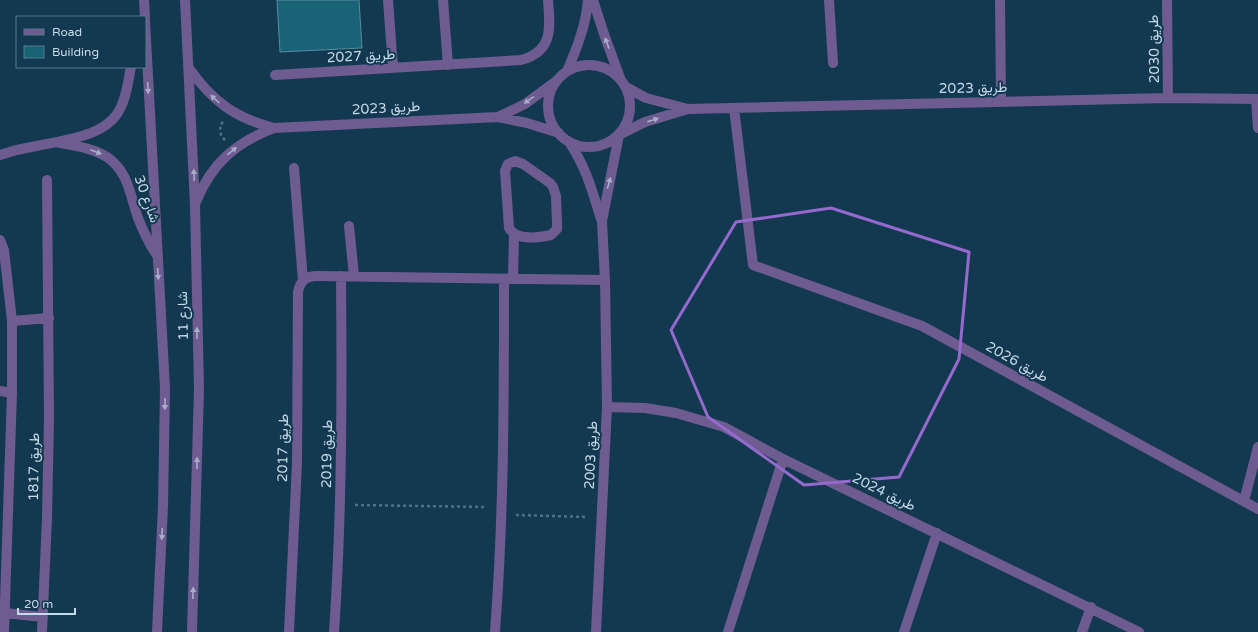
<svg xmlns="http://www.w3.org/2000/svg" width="1258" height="632" viewBox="0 0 1258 632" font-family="'Varela Round',Vazirmatn,sans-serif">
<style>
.building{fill:#186376;stroke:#5a8c9c}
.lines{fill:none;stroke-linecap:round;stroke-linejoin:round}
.path{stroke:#507084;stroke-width:2.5;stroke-dasharray:3 3;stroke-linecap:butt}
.minor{stroke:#6e5c90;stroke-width:10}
.oneway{fill:#a7aeca}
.marked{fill:none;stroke:#9569ce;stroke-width:3;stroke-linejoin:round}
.labels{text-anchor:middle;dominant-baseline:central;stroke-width:4;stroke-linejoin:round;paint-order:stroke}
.street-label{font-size:14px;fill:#c6dae9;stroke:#133950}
</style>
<rect width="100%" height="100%" fill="#133950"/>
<path class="building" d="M 277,0 L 359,0 L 362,48 L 280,52 Z"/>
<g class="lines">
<path class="path" d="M 223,122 L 220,125 L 221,136 L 225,140
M 355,505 L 487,507
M 516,515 L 587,517"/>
<path class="minor" d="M 144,0 L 145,17
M 185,0 L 195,205 L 199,389 L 192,632
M 388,0 L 393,68
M 443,0 L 448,65
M 593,0 L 604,34 L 620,78
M 829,0 L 833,63
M 1000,0 L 1001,101
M 1167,0 L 1168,98
M 145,21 L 165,388 L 163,506 L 157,632
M548 106a41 41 0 1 1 82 0a41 41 0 1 1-82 0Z
M 189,68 C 212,101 235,118 274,128 L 498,117 L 527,123 L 559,133
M 567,71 C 577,48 586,25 588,0
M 275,75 L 521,60 C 554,51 550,27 548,0
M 626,87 L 646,98 L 688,109 L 1168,98 L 1258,99
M 1256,99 L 1258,128
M 734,108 L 753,265 L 922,326 L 1258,509
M 498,117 L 525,104 L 555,82
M 569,142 C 586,167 592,190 601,219
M 60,143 C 75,146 93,148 107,157 C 129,172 130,196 138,218 C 143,231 149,243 156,254
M 0,155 C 12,151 24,148 36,146 C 64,140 106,137 120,109 C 127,96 128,81 131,67
M 515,161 L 523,164 L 550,183 L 553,187 L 556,196 L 557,224 L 557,229 L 551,235 C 537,238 517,241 509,228 L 505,171 L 508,164 Z
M 294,168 L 303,281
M 196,202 C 211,164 236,142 274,128
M 349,226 L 354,276
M 0,240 L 4,250 L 12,321 L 12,393 L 4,632
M 513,278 L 514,235
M 12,321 L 49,318
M 0,391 L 12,393
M 607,407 L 645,408 L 676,413 L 724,427 L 783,459 L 1139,632
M 1244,501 L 1258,447
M 5,613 L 43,617
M 42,632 L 47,518 L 49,418 L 47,180
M 289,632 L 297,463 L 298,292 C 300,281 306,276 317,276 L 605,280
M 334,632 C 342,514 342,395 341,276
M 495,632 C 504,514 504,396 504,279
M 596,632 L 607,407 L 605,280 L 602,221 L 619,135 L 645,122 L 688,109
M 728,632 L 783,459
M 904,632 L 937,533
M 1082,632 L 1091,607"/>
</g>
<defs><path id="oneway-solid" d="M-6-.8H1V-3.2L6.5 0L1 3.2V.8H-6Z"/></defs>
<g class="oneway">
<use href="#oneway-solid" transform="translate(607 43) rotate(-110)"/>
<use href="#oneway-solid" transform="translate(148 88) rotate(87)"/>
<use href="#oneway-solid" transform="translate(215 99) rotate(-138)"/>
<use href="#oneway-solid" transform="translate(529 100) rotate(145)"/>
<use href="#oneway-solid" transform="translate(653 120) rotate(-17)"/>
<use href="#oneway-solid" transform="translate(232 151) rotate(-40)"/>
<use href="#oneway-solid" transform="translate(96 152) rotate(21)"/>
<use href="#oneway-solid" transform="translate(194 175) rotate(-92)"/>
<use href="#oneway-solid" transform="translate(609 183) rotate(-75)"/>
<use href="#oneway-solid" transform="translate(158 274) rotate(87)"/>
<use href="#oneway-solid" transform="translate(197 333) rotate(-91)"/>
<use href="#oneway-solid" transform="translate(165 404) rotate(91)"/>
<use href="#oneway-solid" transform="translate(197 463) rotate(-89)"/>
<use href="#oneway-solid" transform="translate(162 534) rotate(93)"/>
<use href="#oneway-solid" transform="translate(193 593) rotate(-88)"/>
</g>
<path class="marked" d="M 831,208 L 969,252 L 959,359 L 899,477 L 804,485 L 708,417 L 671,330 L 736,222 Z"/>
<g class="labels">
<g class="street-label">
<text transform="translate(1154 49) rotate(-91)">طريق 2030</text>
<text transform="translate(361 56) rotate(-3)">طريق 2027</text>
<text transform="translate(973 88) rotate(-1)">طريق 2023</text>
<text transform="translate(386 108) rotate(-3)">طريق 2023</text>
<text transform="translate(147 199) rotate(70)">شارع 30</text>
<text transform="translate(183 316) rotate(-91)">شارع 11</text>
<text transform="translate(1017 362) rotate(29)">طريق 2026</text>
<text transform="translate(283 448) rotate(-89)">طريق 2017</text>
<text transform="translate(327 454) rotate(-89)">طريق 2019</text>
<text transform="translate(591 455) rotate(-87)">طريق 2003</text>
<text transform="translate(34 467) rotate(-89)">طريق 1817</text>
<text transform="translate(884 492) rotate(26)">طريق 2024</text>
</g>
</g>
<rect x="16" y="16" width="130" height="52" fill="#133950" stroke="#5b798d"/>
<rect x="24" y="29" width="20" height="6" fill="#6e5c90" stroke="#5b798d"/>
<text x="52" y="36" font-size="12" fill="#c6dae9">Road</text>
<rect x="24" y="46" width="20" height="12" fill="#186376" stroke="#5b798d"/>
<text x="52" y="56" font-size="12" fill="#c6dae9">Building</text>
<path d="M18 608v6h57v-6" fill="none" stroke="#c6dae9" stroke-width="2"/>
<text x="24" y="608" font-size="12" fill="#c6dae9" stroke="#133950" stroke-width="3" paint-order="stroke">20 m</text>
</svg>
